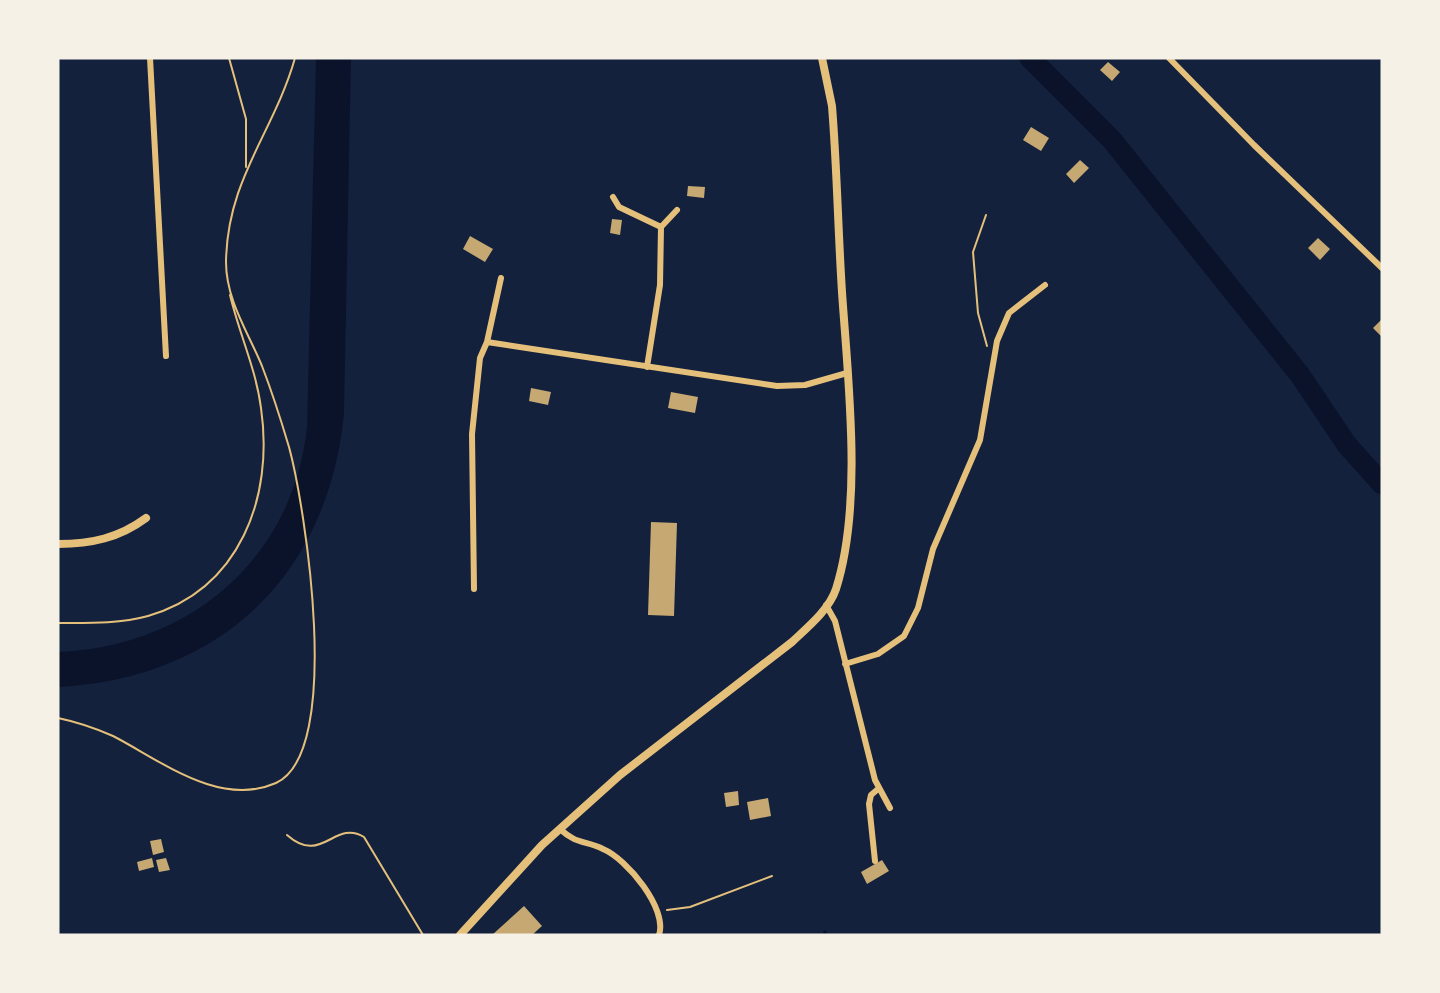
<svg xmlns="http://www.w3.org/2000/svg" width="1440" height="993" viewBox="0 0 1440 993" font-family="Mulish,sans-serif">
<style>
.water{fill:#0b132b}
.lines{fill:none;stroke-linecap:round;stroke-linejoin:round}
.stream{stroke:#0b132b;stroke-width:3.5}
.river{stroke:#0b132b;stroke-width:21}
.building{fill:#c6a872}
.path{stroke:#e5c07b;stroke-width:2}
.minor{stroke:#e5c07b;stroke-width:6}
.tertiary{stroke:#e5c07b;stroke-width:8}
</style>
<rect width="100%" height="100%" fill="#14213d"/>
<path class="water" d="M 316,58 L 351,58 L 344,414 C 328,576 220,678 58,687 L 58,652 C 188,647 293,560 307,427 Z"/>
<g class="lines">
<path class="stream" d="M 825,932 L 825,935"/>
<path class="river" d="M 1030,58 L 1112,140 L 1300,375 L 1347,445 L 1382,484"/>
</g>
<path class="building" d="M 1108,62 L 1120,72 L 1112,81 L 1100,70 Z
M 1031,127 L 1049,138 L 1041,151 L 1023,140 Z
M 1080,160 L 1089,168 L 1074,183 L 1066,174 Z
M 688,186 L 705,187 L 704,198 L 687,196 Z
M 612,219 L 622,220 L 620,235 L 610,233 Z
M 470,236 L 493,249 L 485,262 L 463,249 Z
M 1318,238 L 1330,249 L 1320,260 L 1308,248 Z
M 1382,319 L 1382,337 L 1373,328 Z
M 531,388 L 551,392 L 548,405 L 529,401 Z
M 671,392 L 698,397 L 695,413 L 668,408 Z
M 651,522 L 677,523 L 674,616 L 648,615 Z
M 738,791 L 739,805 L 726,807 L 724,793 Z
M 768,798 L 771,816 L 750,820 L 747,802 Z
M 161,839 L 164,852 L 153,855 L 150,841 Z
M 152,858 L 154,867 L 139,871 L 137,862 Z
M 166,858 L 170,870 L 159,872 L 156,860 Z
M 882,860 L 889,871 L 867,884 L 861,872 Z
M 524,906 L 542,926 L 532,935 L 492,935 Z"/>
<g class="lines">
<path class="path" d="M 229,58 L 246,119 L 246,167
M 986,215 L 973,252 L 978,313 L 987,346
M 58,623 C 88,623 119,624 148,616 C 240,589 274,497 261,408 C 256,369 239,333 230,295
M 58,718 C 77,722 95,728 113,736 C 160,760 219,808 276,783 C 344,752 305,506 289,447 C 281,420 272,392 262,366 C 248,332 226,300 226,262 C 227,179 274,132 295,58
M 287,835 C 322,866 334,819 364,837 L 423,935
M 667,910 L 690,907 L 772,876"/>
<path class="minor" d="M 150,58 L 166,356
M 1169,58 L 1254,145 L 1382,268
M 613,197 L 619,207 L 661,227 L 677,210
M 487,342 L 777,386 L 805,385 L 847,373
M 647,367 L 660,285 L 661,227
M 474,589 L 472,434 L 480,358 L 487,342 L 501,278
M 826,605 L 835,621 L 875,780 L 890,808
M 845,664 L 878,654 L 904,636 L 918,608 L 933,549 L 980,440 L 997,341 L 1009,313 L 1045,285
M 560,829 C 577,845 585,840 603,849 C 627,859 668,909 659,935
M 875,861 L 869,804 L 871,795 L 878,789"/>
<path class="tertiary" d="M 58,544 C 91,544 119,538 146,518
M 460,935 L 542,845 L 620,775 L 792,642 C 808,627 829,610 836,589 C 863,504 848,381 842,292 C 838,230 837,168 832,106 L 822,58"/>
</g>
<rect width="1440" height="993" fill="none" stroke="#f6f1e7" stroke-width="119"/>
</svg>
